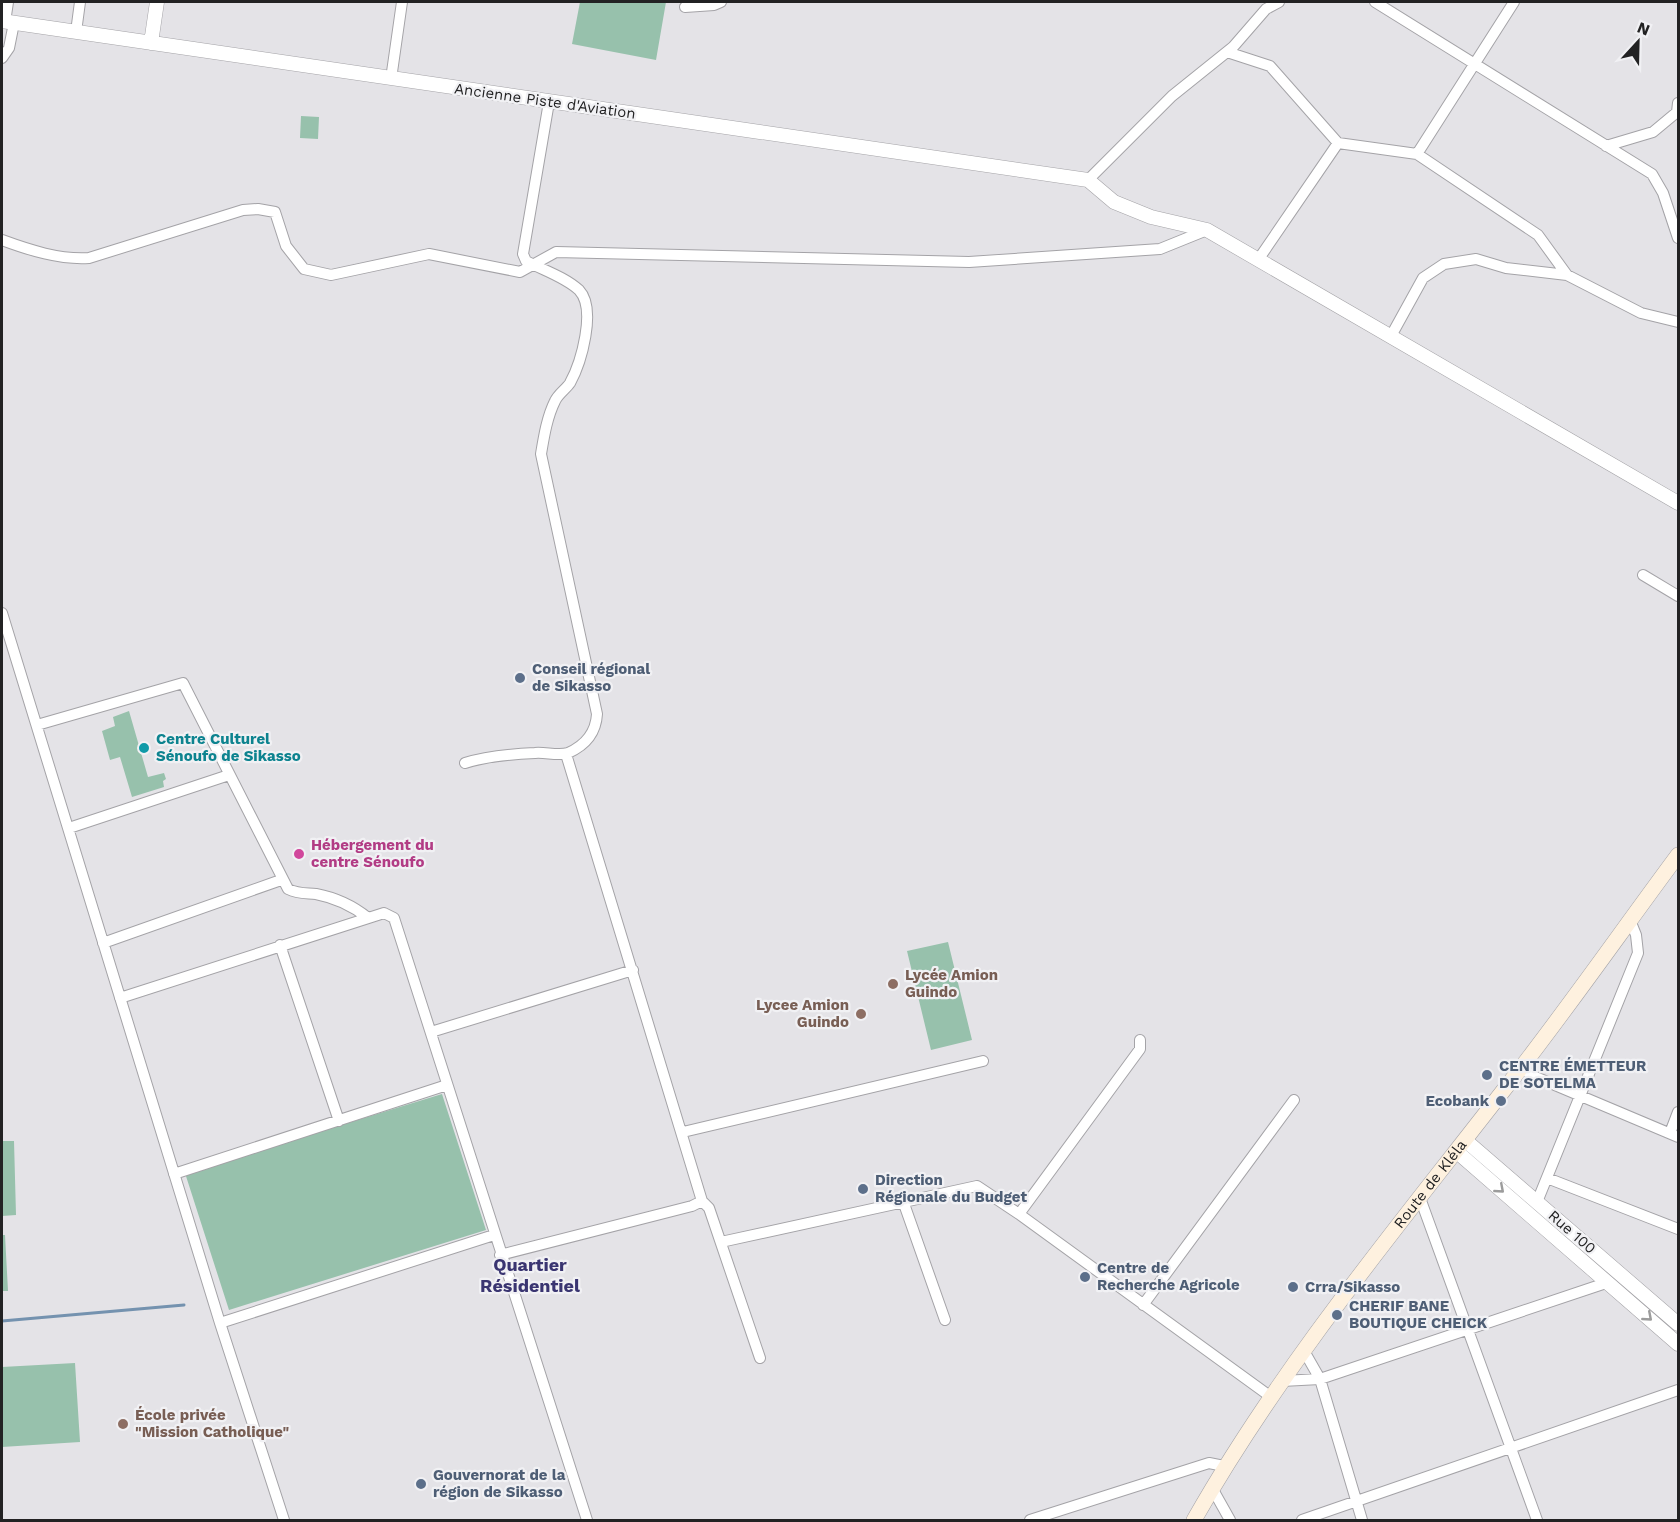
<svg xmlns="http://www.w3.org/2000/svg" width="1680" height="1522" viewBox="0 0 1680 1522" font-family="'Work Sans',sans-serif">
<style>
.green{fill:#97c1ac}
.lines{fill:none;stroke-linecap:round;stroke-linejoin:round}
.stream{stroke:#7492af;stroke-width:3}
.minor-casing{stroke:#a4a3a7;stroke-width:12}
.tertiary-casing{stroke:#a4a3a7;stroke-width:15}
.secondary-casing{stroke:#a4a3a7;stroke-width:16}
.minor{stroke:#fff;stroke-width:10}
.tertiary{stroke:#fff;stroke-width:14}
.secondary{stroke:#fef1df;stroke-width:15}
.oneway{stroke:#9c9c9c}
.service-dot{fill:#5c6f8a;stroke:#f1f1f4;stroke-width:2}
.culture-dot{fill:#0f9aa8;stroke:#f1f1f4;stroke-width:2}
.hotel-dot{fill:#d1479c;stroke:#f1f1f4;stroke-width:2}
.education-dot{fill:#8d6e63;stroke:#f1f1f4;stroke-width:2}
.labels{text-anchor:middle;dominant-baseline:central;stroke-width:4.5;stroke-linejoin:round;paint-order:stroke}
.street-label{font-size:15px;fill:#222223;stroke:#f1f1f4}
.service-label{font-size:15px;font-weight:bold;fill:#4e5e75;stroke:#f1f1f4;text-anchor:start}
.culture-label{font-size:15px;font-weight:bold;fill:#0d838f;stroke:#f1f1f4;text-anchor:start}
.hotel-label{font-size:15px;font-weight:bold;fill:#b23c85;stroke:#f1f1f4;text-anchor:start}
.education-label{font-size:15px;font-weight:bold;fill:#785e54;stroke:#f1f1f4;text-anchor:start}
.quarter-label{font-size:18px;font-weight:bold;fill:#3a3571;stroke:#f1f1f4}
</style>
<rect width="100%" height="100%" fill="#e4e3e7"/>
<path class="green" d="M 580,2 L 666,2 L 656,60 L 572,44 Z
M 301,116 L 319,117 L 318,139 L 300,138 Z
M 129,711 L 148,777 L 164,773 L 166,779 L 163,781 L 164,787 L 132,797 L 120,757 L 110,760 L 102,731 L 115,726 L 113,717 Z
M 948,942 L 972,1040 L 931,1050 L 907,951 Z
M 442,1094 L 486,1230 L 229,1310 L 185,1173 Z
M 2,1141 L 14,1141 L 16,1215 L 2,1216 Z
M 2,1235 L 5,1235 L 8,1291 L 2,1291 Z
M 75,1363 L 80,1442 L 2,1447 L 2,1367 Z"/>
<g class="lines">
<path class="stream" d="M 2,1321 L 184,1305"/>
<g class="minor-casing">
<path id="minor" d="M 1375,2 L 1652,174 L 1663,193 L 1678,238
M 685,7 L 714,5 L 721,2
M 5,22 L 8,2
M 76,32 L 80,2
M 1227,52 L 1270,66 L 1338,143 L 1417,154 L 1538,235 L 1567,275
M 2,58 L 9,48 L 14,23
M 391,79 L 402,2
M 1606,146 L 1653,132 L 1677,112 L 1678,103
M 1417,154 L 1514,2
M 1088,180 L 1172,96 L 1233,47 L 1266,9 L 1279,2
M 2,240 C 29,250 60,260 89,258 L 243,210 L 258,209 L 275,212 L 286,246 L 304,269 L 331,275 L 429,254 L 520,272 L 556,252 L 969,262 L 1160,249 L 1207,230
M 1258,260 L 1338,143
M 1391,336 L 1423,278 L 1444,264 L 1476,259 L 1506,268 L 1567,275 L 1641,313 L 1678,322
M 1643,575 L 1678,596
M 2,613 L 220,1323 L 284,1520
M 37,725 L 183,683 L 288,889 C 298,894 305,893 316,894 C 337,898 352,905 368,918
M 566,754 L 702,1201 L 709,1208 L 760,1358
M 465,763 C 487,756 512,754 535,753 C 545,752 559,756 568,753 C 586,745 596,732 597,714 L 541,454 C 544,436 547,417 555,401 C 558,394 566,389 570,383 C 581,363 597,309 579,290 C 565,277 543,270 526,261 L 523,254 L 549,102
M 69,828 L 229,775
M 103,943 L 281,880
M 280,945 L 339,1121
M 120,998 L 384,913 L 394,918 L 587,1520
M 431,1032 L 633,970
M 1522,1068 L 1531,1075 L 1678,1137
M 683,1132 L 983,1061
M 1670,1133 L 1678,1112
M 174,1174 L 447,1085
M 1547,1178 L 1678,1229
M 1420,1198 L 1537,1520
M 903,1201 L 945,1320
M 1537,1202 L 1638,953 L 1636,935 L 1630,920
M 1019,1214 L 1140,1049 L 1140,1040
M 721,1242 L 977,1186 L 1019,1214 L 1271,1397
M 500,1255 L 692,1206 L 702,1201
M 1143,1305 L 1294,1100
M 220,1323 L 494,1235
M 1304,1351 L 1320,1379 L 1362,1520
M 1282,1381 L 1320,1379 L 1609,1282
M 1212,1488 L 1230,1520
M 1030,1520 L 1209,1463 L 1224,1466
M 1302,1520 L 1678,1390"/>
</g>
<g class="tertiary-casing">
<path id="tertiary" d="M 2,21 L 1088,180 L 1114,202 L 1151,217 L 1207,230 L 1678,503
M 151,43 L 157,2
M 1465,1140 L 1678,1324
M 1456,1151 L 1678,1344"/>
</g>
<g class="secondary-casing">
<g id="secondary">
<path id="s1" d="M 1194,1520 C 1281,1367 1395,1230 1503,1091 C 1564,1014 1620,933 1678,855"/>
</g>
</g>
<use href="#minor" class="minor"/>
<use href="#tertiary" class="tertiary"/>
<use href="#secondary" class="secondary"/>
</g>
<defs><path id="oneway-chevron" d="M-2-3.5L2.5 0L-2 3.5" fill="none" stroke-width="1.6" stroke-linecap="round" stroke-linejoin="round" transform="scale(1.5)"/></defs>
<g class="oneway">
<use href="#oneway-chevron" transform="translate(1500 1189) rotate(41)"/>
<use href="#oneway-chevron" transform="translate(1648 1317) rotate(41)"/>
</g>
<g class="service-dot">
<circle cx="520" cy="678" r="6"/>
<circle cx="1487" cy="1075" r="6"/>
<circle cx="1501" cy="1101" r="6"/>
<circle cx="863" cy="1189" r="6"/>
<circle cx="1085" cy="1277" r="6"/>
<circle cx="1293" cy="1287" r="6"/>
<circle cx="1337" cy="1315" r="6"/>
<circle cx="421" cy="1484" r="6"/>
</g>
<circle class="culture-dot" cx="144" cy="748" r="6"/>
<circle class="hotel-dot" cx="299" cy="854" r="6"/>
<g class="education-dot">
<circle cx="893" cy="984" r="6"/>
<circle cx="861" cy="1014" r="6"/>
<circle cx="123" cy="1424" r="6"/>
</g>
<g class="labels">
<g class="street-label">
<text transform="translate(545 101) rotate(8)">Ancienne Piste d'Aviation</text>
<text stroke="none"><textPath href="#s1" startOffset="411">Route de Kléla</textPath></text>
<text transform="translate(1572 1232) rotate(41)">Rue 100</text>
</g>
<g class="service-label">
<text x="532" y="669">Conseil régional<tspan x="532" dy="17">de Sikasso</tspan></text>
<text x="1499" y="1066">CENTRE ÉMETTEUR<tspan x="1499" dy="17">DE SOTELMA</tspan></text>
<text x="1489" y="1101" text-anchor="end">Ecobank</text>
<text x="875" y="1180">Direction<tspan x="875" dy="17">Régionale du Budget</tspan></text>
<text x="1097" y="1268">Centre de<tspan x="1097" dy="17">Recherche Agricole</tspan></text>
<text x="1305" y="1287">Crra/Sikasso</text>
<text x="1349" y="1306">CHERIF BANE<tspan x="1349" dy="17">BOUTIQUE CHEICK</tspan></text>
<text x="433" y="1475">Gouvernorat de la<tspan x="433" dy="17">région de Sikasso</tspan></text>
</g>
<g class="culture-label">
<text x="156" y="739">Centre Culturel<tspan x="156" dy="17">Sénoufo de Sikasso</tspan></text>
</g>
<g class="hotel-label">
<text x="311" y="845">Hébergement du<tspan x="311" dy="17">centre Sénoufo</tspan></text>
</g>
<g class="education-label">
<text x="905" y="975">Lycée Amion<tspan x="905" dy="17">Guindo</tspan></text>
<text x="849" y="1005" text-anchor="end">Lycee Amion<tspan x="849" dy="17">Guindo</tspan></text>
<text x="135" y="1415">École privée<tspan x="135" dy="17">"Mission Catholique"</tspan></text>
</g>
<g class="quarter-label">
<text x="530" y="1264">Quartier<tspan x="530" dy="21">Résidentiel</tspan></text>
</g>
</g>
<rect width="1680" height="1522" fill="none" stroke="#222223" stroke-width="6"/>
<g transform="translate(1638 42) rotate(22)" stroke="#f1f1f4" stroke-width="4.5" paint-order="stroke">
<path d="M0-4.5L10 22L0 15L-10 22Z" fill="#222223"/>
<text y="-9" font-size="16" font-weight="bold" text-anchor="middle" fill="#222223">N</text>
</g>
</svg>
